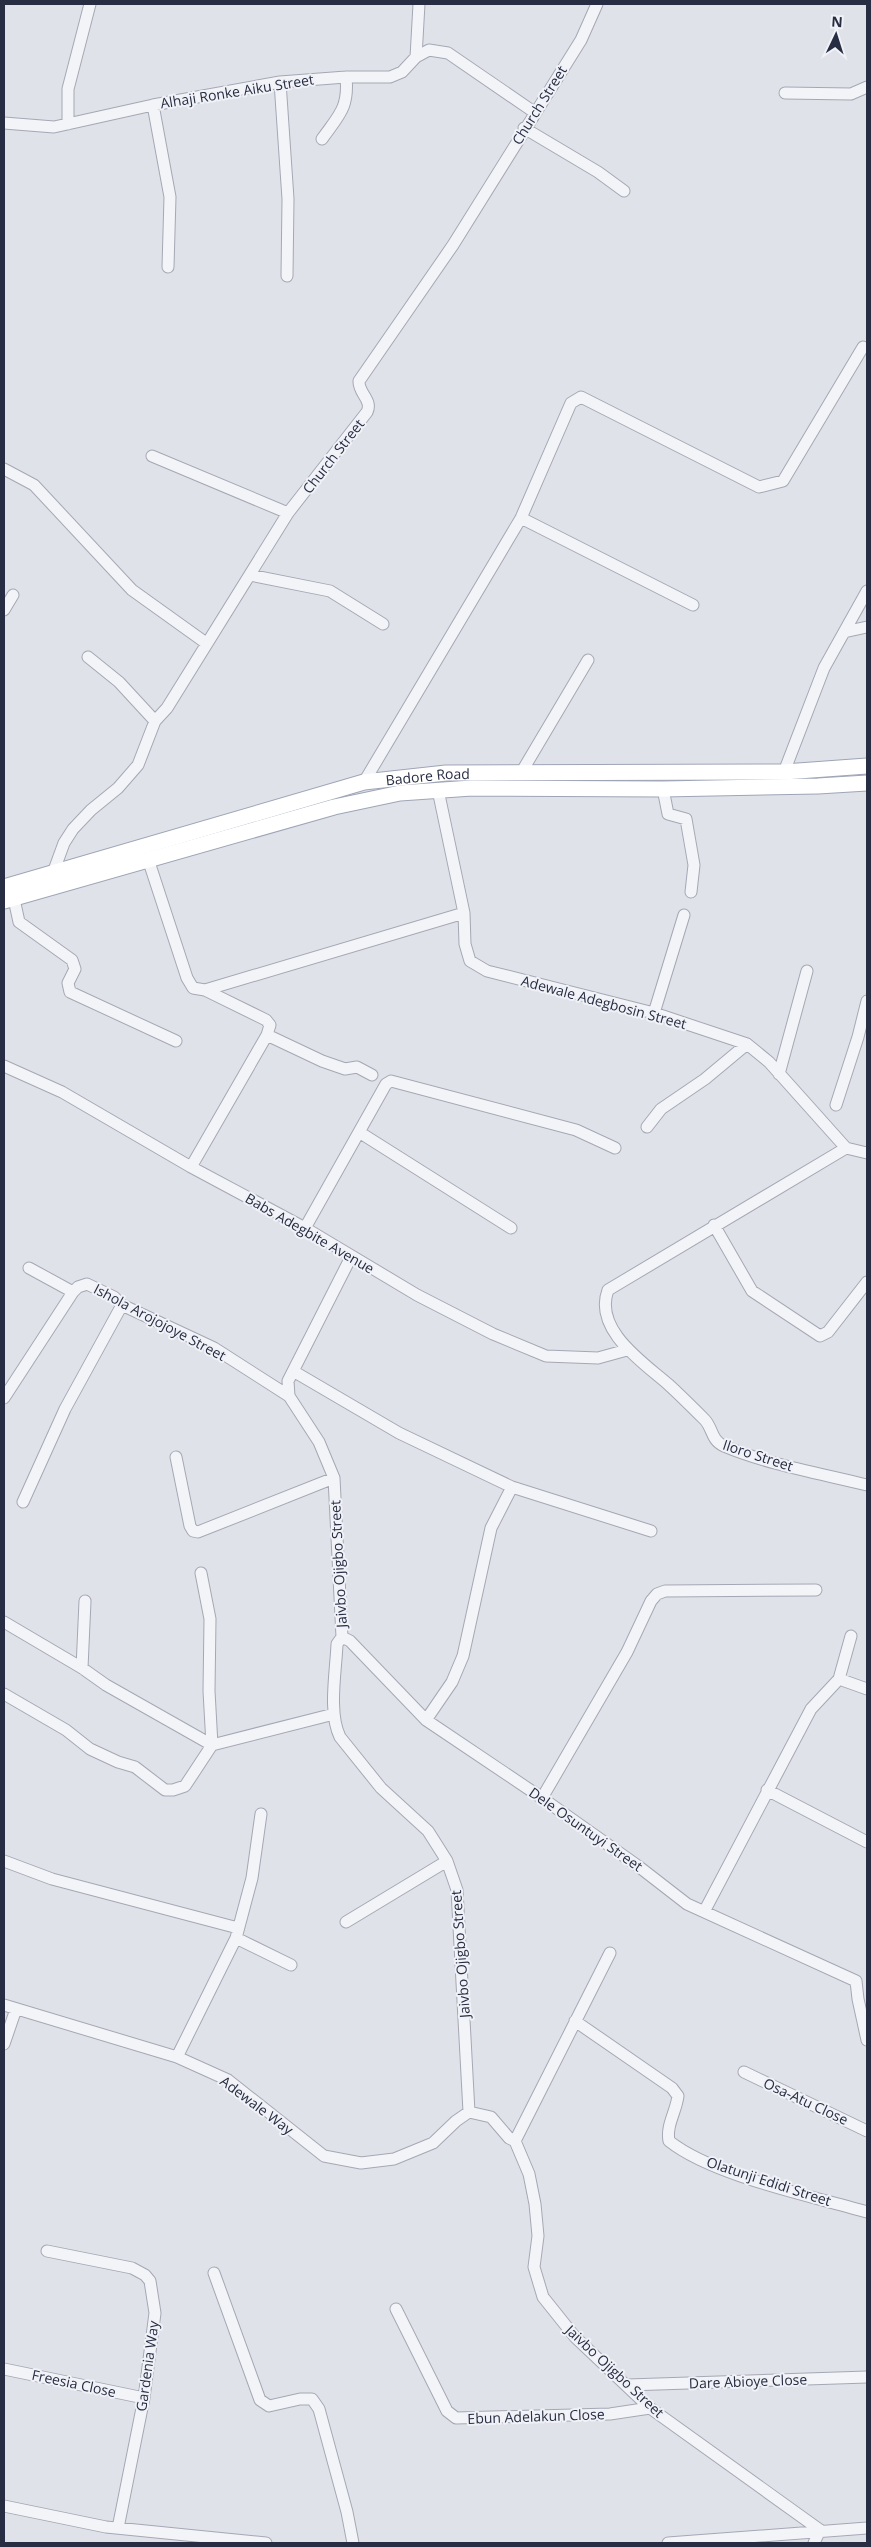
<svg xmlns="http://www.w3.org/2000/svg" width="871" height="2547" viewBox="0 0 871 2547" font-family="'Open Sans',sans-serif">
<style>
.lines{fill:none;stroke-linecap:round;stroke-linejoin:round}
.minor-casing{stroke:#a5a8b4;stroke-width:13}
.major-casing{stroke:#9ea5b6;stroke-width:17}
.minor{stroke:#f3f4f8;stroke-width:11}
.major{stroke:#fff;stroke-width:15}
.labels{text-anchor:middle;dominant-baseline:central;stroke-width:4;stroke-linejoin:round;paint-order:stroke}
.street-label{font-size:14px;fill:#272d42;stroke:#f0f2f7}
</style>
<rect width="100%" height="100%" fill="#e0e2ea"/>
<g class="lines">
<g class="minor-casing">
<path id="minor" d="M 416,57 L 419,4
M 280,82 L 288,199 L 287,276
M 785,93 L 851,94 L 867,87
M 153,105 L 170,197 L 168,267
M 4,123 L 54,127 L 153,105 L 280,82 L 346,77 L 390,77 L 402,72 L 416,57 L 429,50 L 448,53 L 534,112
M 68,124 L 68,89 L 90,4
M 524,128 L 598,172 L 624,191
M 322,139 C 339,115 349,108 346,77
M 152,456 L 288,513
M 4,469 L 34,485 L 132,590 L 206,643
M 521,518 L 693,605
M 250,575 L 330,591 L 383,624
M 4,610 L 13,595
M 844,632 L 867,627
M 88,657 L 119,682 L 155,721
M 784,772 L 824,668 L 867,591
M 521,773 L 588,660
M 364,782 L 521,518 L 571,403 L 581,397 L 759,487 L 783,481 L 863,347
M 663,789 L 668,814 L 686,819 L 694,865 L 691,892
M 438,790 L 464,913 L 465,944 L 470,961 L 487,971 L 654,1013 L 747,1044 L 769,1062 L 846,1148 L 867,1153
M 149,862 L 187,978 L 193,988 L 205,990 L 266,1020 L 270,1025 L 267,1035 L 191,1167
M 53,873 L 64,843 L 73,829 L 91,810 L 118,788 L 138,765 L 155,721 L 167,708 L 288,513 L 367,412 C 373,400 358,393 359,381 L 453,245 L 581,40 L 597,4
M 14,899 L 19,922 L 72,960 L 75,969 L 68,983 L 70,992 L 176,1041
M 205,990 L 464,913
M 654,1013 L 684,915
M 267,1035 L 322,1061 L 345,1069 L 357,1067 L 372,1075
M 4,1066 L 62,1092 L 191,1167 L 305,1228 L 417,1295 L 493,1334 L 546,1356 L 598,1358 L 627,1350
M 779,1074 L 807,971
M 836,1105 L 858,1037 L 867,1001
M 647,1127 L 661,1109 L 705,1079 L 747,1044
M 359,1132 L 511,1228
M 846,1148 L 608,1290 C 593,1330 644,1363 669,1385 C 681,1396 693,1408 705,1420 C 713,1429 711,1440 724,1446 C 766,1464 823,1474 867,1485
M 714,1225 L 752,1291 L 820,1336 L 828,1332 L 867,1282
M 305,1228 L 386,1084 L 391,1081 L 576,1130 L 615,1148
M 351,1257 L 288,1381 L 289,1396 L 319,1442 L 334,1478 L 342,1637 L 337,1644 C 336,1671 328,1713 340,1737 L 381,1788 L 428,1831 L 447,1861 L 457,1890 L 469,2112
M 29,1268 L 73,1292 L 78,1287 L 87,1284 L 114,1297 L 122,1305 L 214,1348 L 289,1396
M 293,1371 L 399,1433 L 512,1487 L 651,1531
M 4,1398 L 73,1292
M 176,1457 L 190,1526 L 193,1531 L 198,1532 L 334,1478
M 23,1502 L 65,1409 L 122,1305
M 4,1622 L 82,1668 L 106,1685 L 212,1745 L 334,1714
M 342,1637 L 350,1641 L 426,1720 L 542,1798 L 638,1866 L 687,1904 L 856,1981
M 82,1668 L 85,1601
M 839,1679 L 867,1689
M 4,1694 L 66,1730 L 90,1749 L 118,1762 L 135,1767 L 165,1790 L 173,1790 L 185,1786 L 212,1745 L 209,1691 L 210,1619 L 201,1573
M 426,1720 L 452,1682 L 463,1656 L 491,1528 L 512,1487
M 767,1790 L 867,1842
M 542,1798 L 627,1652 L 651,1601 L 657,1594 L 665,1591 L 816,1590
M 4,1861 L 52,1879 L 238,1928
M 705,1910 L 811,1709 L 839,1679 L 851,1636
M 346,1922 L 447,1861
M 236,1938 L 291,1965
M 856,1981 L 858,1999 L 867,2040
M 4,2005 L 177,2057 L 228,2080 L 324,2156 L 361,2163 L 394,2159 L 433,2143 L 456,2121 L 469,2112
M 575,2021 L 672,2088 L 678,2096 C 676,2112 666,2125 669,2141 C 713,2176 812,2196 867,2212
M 4,2044 L 16,2009
M 177,2057 L 236,1938 L 252,1878 L 261,1814
M 744,2072 L 867,2131
M 469,2112 L 491,2117 L 509,2138 L 515,2141 L 529,2174 L 535,2204 L 538,2236 L 534,2267 L 543,2297 L 575,2337 L 650,2408 L 820,2530
M 515,2141 L 610,1953
M 47,2251 L 132,2268 L 145,2275 L 150,2281 L 155,2313 L 144,2398 L 118,2528
M 214,2273 L 260,2400 L 269,2406 L 300,2399 L 312,2399 L 319,2409 L 347,2512 L 353,2543
M 396,2309 L 447,2411 L 456,2418 L 610,2414 L 650,2408
M 4,2369 L 144,2398
M 628,2385 L 867,2377
M 4,2506 L 106,2527 L 266,2543
M 668,2543 L 867,2528
M 814,2543 L 820,2530"/>
</g>
<g class="major-casing">
<g id="major">
<path id="s1" d="M 4,887 L 364,782 L 446,773 L 784,772 L 867,766"/>
<path d="M 4,901 L 334,807 L 400,793 L 472,788 L 663,789 L 818,786 L 867,783"/>
</g>
</g>
<use href="#minor" class="minor"/>
<use href="#major" class="major"/>
</g>
<g class="labels">
<g class="street-label">
<text transform="translate(237 91) rotate(-9)">Alhaji Ronke Aiku Street</text>
<text transform="translate(539 105) rotate(-58)">Church Street</text>
<text transform="translate(333 456) rotate(-52)">Church Street</text>
<text stroke="none"><textPath href="#s1" startOffset="439">Badore Road</textPath></text>
<text transform="translate(604 1002) rotate(15)">Adewale Adegbosin Street</text>
<text transform="translate(310 1233) rotate(30)">Babs Adegbite Avenue</text>
<text transform="translate(160 1322) rotate(28)">Ishola Arojojoye Street</text>
<text transform="translate(758 1455) rotate(18)">Iloro Street</text>
<text transform="translate(338 1564) rotate(-93)">Jaivbo Ojigbo Street</text>
<text transform="translate(586 1829) rotate(35)">Dele Osuntuyi Street</text>
<text transform="translate(460 1954) rotate(-94)">Jaivbo Ojigbo Street</text>
<text transform="translate(806 2101) rotate(25)">Osa-Atu Close</text>
<text transform="translate(257 2105) rotate(37)">Adewale Way</text>
<text transform="translate(769 2181) rotate(18)">Olatunji Edidi Street</text>
<text transform="translate(147 2366) rotate(-82)">Gardenia Way</text>
<text transform="translate(615 2371) rotate(43)">Jaivbo Ojigbo Street</text>
<text transform="translate(748 2381) rotate(-2)">Dare Abioye Close</text>
<text transform="translate(74 2383) rotate(12)">Freesia Close</text>
<text transform="translate(536 2416) rotate(-2)">Ebun Adelakun Close</text>
</g>
</g>
<rect width="871" height="2547" fill="none" stroke="#272d42" stroke-width="10"/>
<g transform="translate(836 35) rotate(4)" stroke="#f0f2f7" stroke-width="4" paint-order="stroke">
<path d="M0-4L9 19L0 12L-9 19Z" fill="#272d42"/>
<text y="-8" font-size="14" font-weight="bold" text-anchor="middle" fill="#272d42">N</text>
</g>
</svg>
